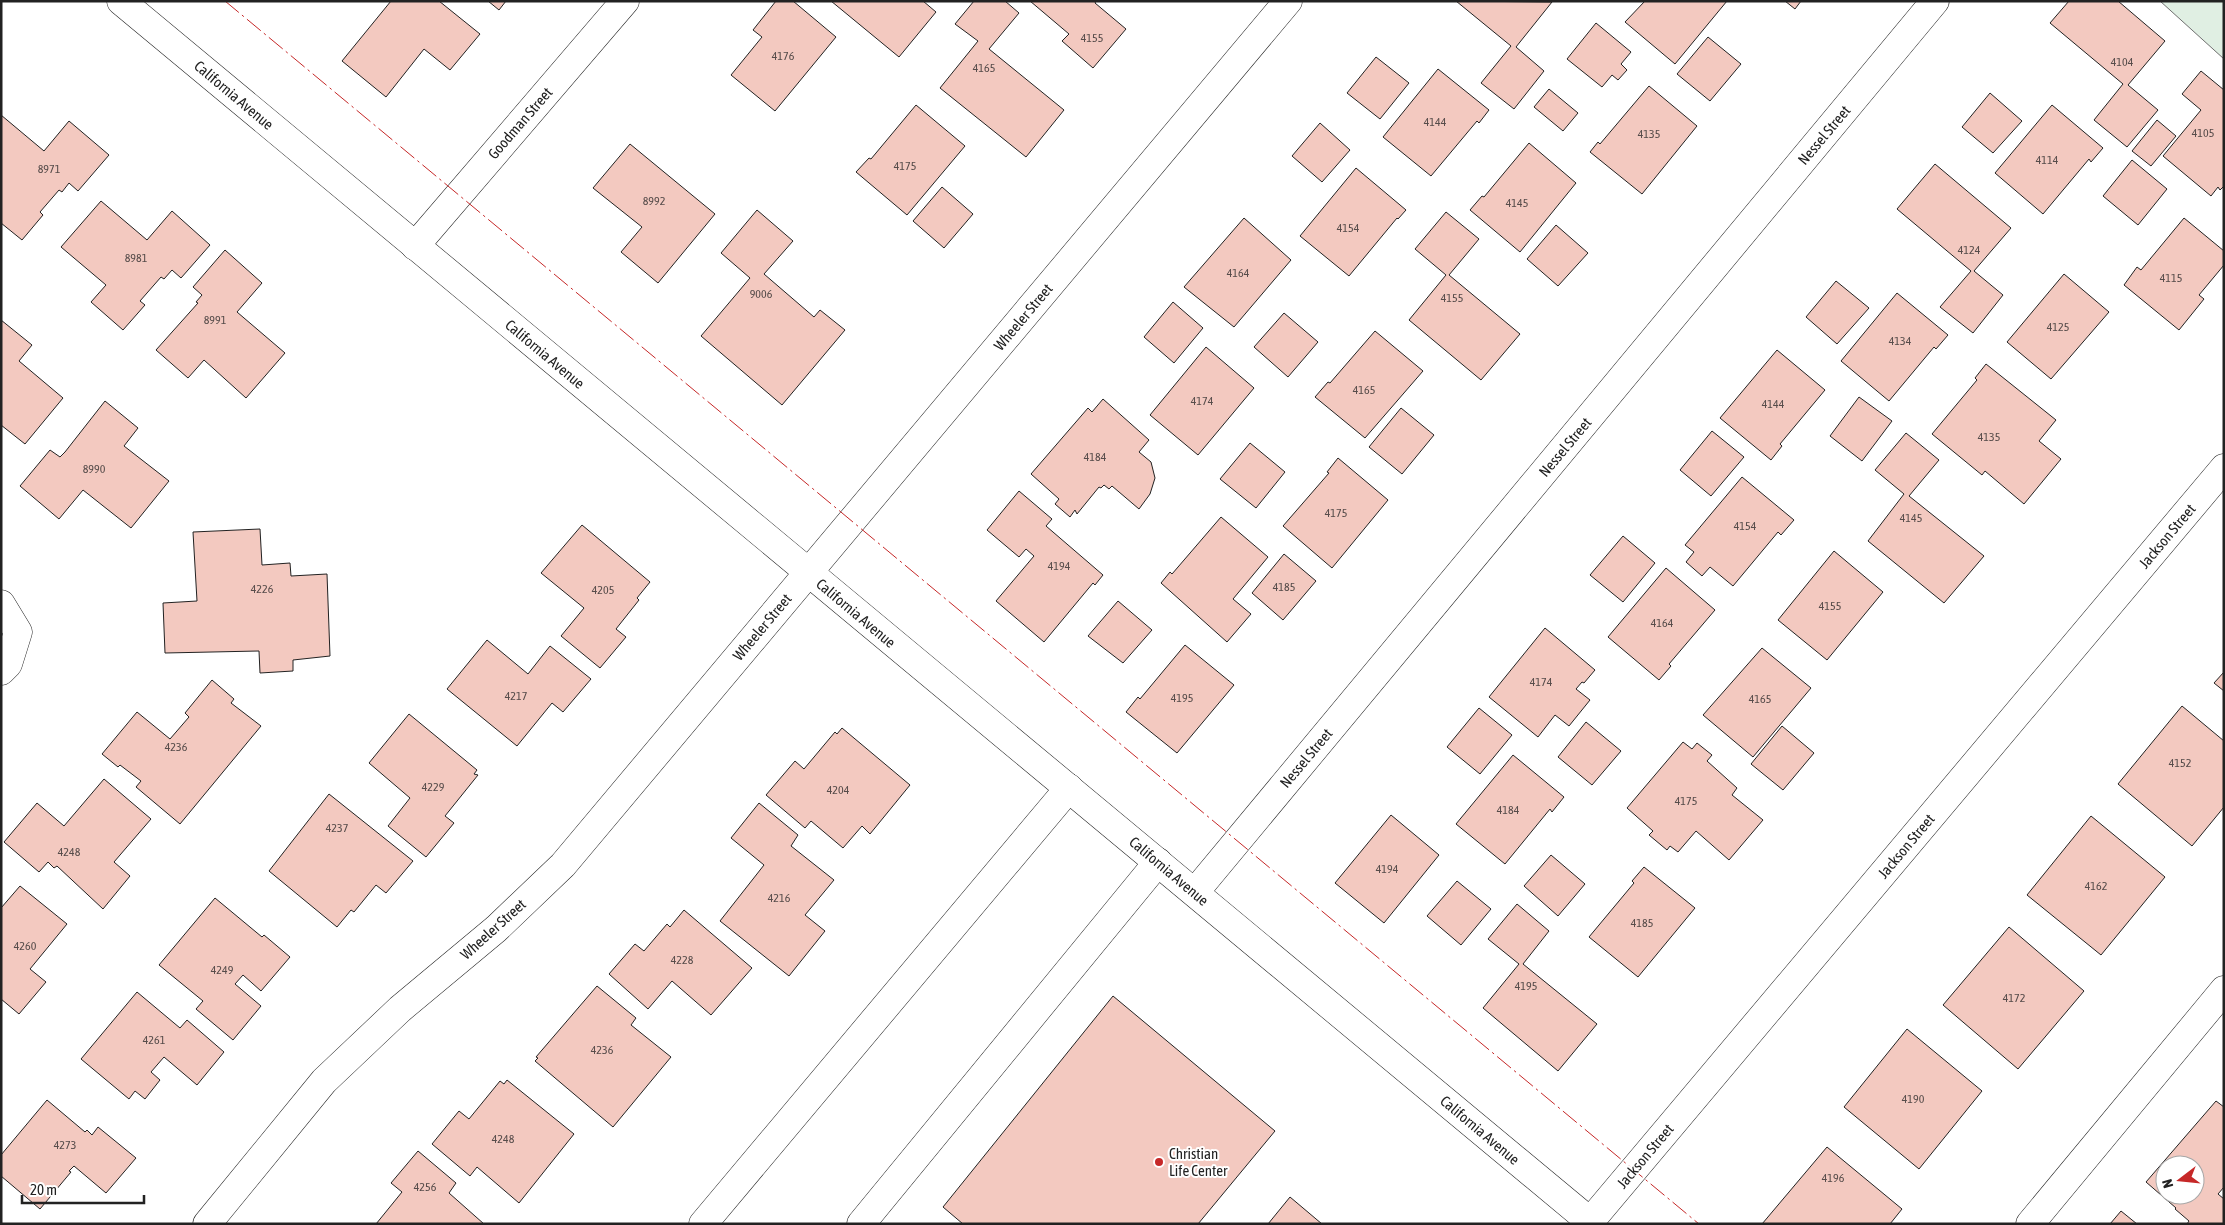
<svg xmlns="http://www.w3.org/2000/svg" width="2225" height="1225" viewBox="0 0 2225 1225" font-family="'Asap Condensed',sans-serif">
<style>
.green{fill:#e0efe3;stroke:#6f6f6f}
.building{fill:#f3c9c0;stroke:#222;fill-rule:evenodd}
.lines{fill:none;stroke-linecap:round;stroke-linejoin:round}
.minor-casing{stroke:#222;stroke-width:29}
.major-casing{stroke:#222;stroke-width:29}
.minor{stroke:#fff;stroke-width:28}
.major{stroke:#fff;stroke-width:28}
.power{stroke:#c62828;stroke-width:1;stroke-dasharray:18 4 2.5 4;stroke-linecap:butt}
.poi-dot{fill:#c62828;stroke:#fff;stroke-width:2}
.labels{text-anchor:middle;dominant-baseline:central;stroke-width:4;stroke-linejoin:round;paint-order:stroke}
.number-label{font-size:12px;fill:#564c4a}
.street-label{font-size:15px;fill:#222;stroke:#fff}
.poi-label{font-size:15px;fill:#222;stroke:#fff;text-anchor:start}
</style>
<rect width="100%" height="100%" fill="#fff"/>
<path class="green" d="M 2160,1 L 2224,1 L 2224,59 Z"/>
<path class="building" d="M 391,1 L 439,1 L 480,34 L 450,70 L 424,49 L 386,97 L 342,61 Z
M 488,1 L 506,1 L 499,10 Z
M 776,1 L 793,1 L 836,37 L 775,111 L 731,75 L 762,37 L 753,30 Z
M 831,1 L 923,1 L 936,12 L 899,57 Z
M 974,1 L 1005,1 L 1019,13 L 989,49 L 1064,110 L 1026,157 L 940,88 L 978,41 L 955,24 Z
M 1030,1 L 1096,1 L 1095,3 L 1126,29 L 1093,68 L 1062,41 L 1069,34 Z
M 1456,1 L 1552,2 L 1516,47 L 1544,71 L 1514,109 L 1481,83 L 1511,46 Z
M 1645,1 L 1727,1 L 1675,64 L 1625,22 Z
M 1785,1 L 1801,1 L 1795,9 Z
M 2069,1 L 2118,1 L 2165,41 L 2128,85 L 2158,110 L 2127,147 L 2094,120 L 2123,84 L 2050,23 Z
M 1596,23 L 1631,52 L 1621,64 L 1627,70 L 1618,80 L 1612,75 L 1602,87 L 1567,59 Z
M 1708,37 L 1741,64 L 1710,101 L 1677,74 Z
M 1376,57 L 1409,83 L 1380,119 L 1347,93 Z
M 1438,69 L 1489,110 L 1479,123 L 1477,121 L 1431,176 L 1383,137 Z
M 2201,71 L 2224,90 L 2224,186 L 2220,190 L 2218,187 L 2211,196 L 2163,156 L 2201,110 L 2182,94 Z
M 1649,86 L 1697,126 L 1642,194 L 1590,152 L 1598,142 L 1600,144 Z
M 1549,89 L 1578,113 L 1563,131 L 1534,107 Z
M 1990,93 L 2022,121 L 1993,153 L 1962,127 Z
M 916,105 L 965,146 L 907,215 L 856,172 L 869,158 L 871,159 Z
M 2052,105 L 2103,148 L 2091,162 L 2089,159 L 2043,214 L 1995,173 Z
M 1,115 L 44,151 L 69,121 L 109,155 L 78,191 L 69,183 L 62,192 L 59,190 L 40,212 L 43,215 L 22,240 L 1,223 Z
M 2157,120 L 2176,136 L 2151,166 L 2132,151 Z
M 1320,123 L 1350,150 L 1322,182 L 1292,156 Z
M 1529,143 L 1576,183 L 1520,252 L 1470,210 L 1482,196 L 1484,197 Z
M 630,144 L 715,214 L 658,283 L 621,252 L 642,227 L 593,188 Z
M 2132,160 L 2167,189 L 2138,225 L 2103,196 Z
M 1935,164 L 2011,228 L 1974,271 L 2003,295 L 1973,333 L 1940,307 L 1971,271 L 1897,209 Z
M 1356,168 L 1406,210 L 1398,219 L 1397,218 L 1349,276 L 1300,236 Z
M 942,187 L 973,214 L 944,248 L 913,221 Z
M 101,201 L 147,240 L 172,211 L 210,245 L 181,278 L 172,270 L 164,279 L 161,277 L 140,301 L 145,305 L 123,330 L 91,302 L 106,285 L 61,247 Z
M 757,210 L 793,241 L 764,274 L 814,317 L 820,310 L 845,330 L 782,405 L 701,336 L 750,278 L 721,253 Z
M 1446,212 L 1479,239 L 1449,275 L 1520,334 L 1481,380 L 1409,320 L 1446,275 L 1415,249 Z
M 1244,218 L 1291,260 L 1234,327 L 1184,287 Z
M 2184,218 L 2224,251 L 2224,265 L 2199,295 L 2204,299 L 2179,330 L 2124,285 L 2137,267 L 2141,270 Z
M 1556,225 L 1588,253 L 1558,286 L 1527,259 Z
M 225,250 L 262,283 L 237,312 L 285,353 L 246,398 L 204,360 L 188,378 L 156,350 L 198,303 L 196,302 L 202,295 L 193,287 Z
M 2064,274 L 2109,312 L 2051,379 L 2007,342 Z
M 1836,281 L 1869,308 L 1837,344 L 1806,317 Z
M 1897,293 L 1948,335 L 1936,349 L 1934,347 L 1889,401 L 1841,361 Z
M 1173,302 L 1203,328 L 1174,363 L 1144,337 Z
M 1284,313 L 1318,342 L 1288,377 L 1254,347 Z
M 1,320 L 32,345 L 19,361 L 63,398 L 25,444 L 1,425 Z
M 1375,331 L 1423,371 L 1365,438 L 1315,397 L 1328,382 L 1330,383 Z
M 1206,347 L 1254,388 L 1198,455 L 1150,415 Z
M 1777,350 L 1825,390 L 1780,444 L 1782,446 L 1771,460 L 1720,418 Z
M 1986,364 L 2056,420 L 2039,441 L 2061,459 L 2024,504 L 1985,471 L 1982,475 L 1932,434 L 1977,380 L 1975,378 Z
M 1859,397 L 1892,421 L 1862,461 L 1830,436 Z
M 1103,399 L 1149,440 L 1139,452 L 1151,462 L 1155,478 L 1150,494 L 1139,509 L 1112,486 L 1109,489 L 1104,485 L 1101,488 L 1099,487 L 1077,514 L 1075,510 L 1070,517 L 1055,504 L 1059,499 L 1031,474 L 1088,408 L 1092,412 Z
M 105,401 L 138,428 L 124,446 L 169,481 L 131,528 L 83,490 L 59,519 L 20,486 L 50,450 L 60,457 L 65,452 Z
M 1401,408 L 1434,435 L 1402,474 L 1369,447 Z
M 1712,431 L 1744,457 L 1711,496 L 1680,470 Z
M 1906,433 L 1939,460 L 1909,496 L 1984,556 L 1944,603 L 1868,541 L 1904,494 L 1875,470 Z
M 1250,443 L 1285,472 L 1256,508 L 1220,479 Z
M 1338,458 L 1388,500 L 1332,568 L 1283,526 L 1329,473 L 1327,472 Z
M 1742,477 L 1794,520 L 1781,535 L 1778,532 L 1733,586 L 1710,567 L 1702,576 L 1686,562 L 1694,552 L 1685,545 Z
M 1019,491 L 1052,519 L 1046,526 L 1103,575 L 1095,585 L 1093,583 L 1044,642 L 996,601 L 1034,556 L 1026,549 L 1019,557 L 987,530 Z
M 1221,517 L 1268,557 L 1233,599 L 1251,614 L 1227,642 L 1161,583 L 1170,572 L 1172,574 Z
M 582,525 L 650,582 L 637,598 L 639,600 L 616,629 L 626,637 L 600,668 L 561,636 L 584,608 L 541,573 Z
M 260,529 L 262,565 L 290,563 L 291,576 L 327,574 L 330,656 L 293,660 L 293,671 L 260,673 L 259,651 L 165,653 L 163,603 L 197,601 L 193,532 Z
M 1623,536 L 1655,563 L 1623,602 L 1590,575 Z
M 1834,551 L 1883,592 L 1827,660 L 1778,620 Z
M 1284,554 L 1316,581 L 1283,620 L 1252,593 Z
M 1666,568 L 1715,610 L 1669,664 L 1671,666 L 1659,680 L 1608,637 Z
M 1118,601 L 1152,630 L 1123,663 L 1088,636 Z
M 1545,628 L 1595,670 L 1584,683 L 1582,682 L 1576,689 L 1590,700 L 1569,726 L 1555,715 L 1538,737 L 1489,697 Z
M 487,640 L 528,674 L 550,646 L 591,679 L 563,712 L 552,703 L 517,746 L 447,689 Z
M 1185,645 L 1234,685 L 1177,753 L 1126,712 L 1138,697 L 1140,699 Z
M 1762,648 L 1811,688 L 1753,757 L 1703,715 Z
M 2224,672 L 2224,691 L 2214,683 Z
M 212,680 L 234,699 L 231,703 L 261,726 L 180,824 L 136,787 L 141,781 L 120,765 L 118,767 L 102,754 L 137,712 L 170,739 L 189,717 L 185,713 Z
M 2182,706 L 2224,741 L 2224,807 L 2192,846 L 2118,784 Z
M 1479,708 L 1512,735 L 1480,774 L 1447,747 Z
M 409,714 L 477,770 L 474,774 L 478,775 L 445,816 L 454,823 L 426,857 L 388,826 L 410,798 L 369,763 Z
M 1586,722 L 1621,751 L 1592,785 L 1558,757 Z
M 1782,726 L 1814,753 L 1783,790 L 1751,764 Z
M 842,728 L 910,785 L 870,834 L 862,826 L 843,848 L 811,821 L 805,828 L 766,795 L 795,761 L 804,769 L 835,732 L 837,734 Z
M 1683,742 L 1692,749 L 1697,743 L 1712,755 L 1707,761 L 1737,788 L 1732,795 L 1763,820 L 1729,860 L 1696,831 L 1678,852 L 1670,846 L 1667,850 L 1649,835 L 1653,831 L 1627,808 Z
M 1513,755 L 1564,797 L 1552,812 L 1550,809 L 1505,864 L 1456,824 Z
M 104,779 L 151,819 L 114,862 L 130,876 L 103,909 L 57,866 L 54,868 L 48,862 L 39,872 L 4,842 L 37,803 L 64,826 Z
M 329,794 L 413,861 L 386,893 L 376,885 L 354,912 L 351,910 L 337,927 L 269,871 Z
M 759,803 L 798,835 L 791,846 L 834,880 L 805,915 L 825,931 L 789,976 L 720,921 L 764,865 L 731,838 Z
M 1391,815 L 1439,855 L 1384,923 L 1335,883 Z
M 2091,816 L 2165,877 L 2101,955 L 2027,895 Z
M 1551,855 L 1585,884 L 1558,916 L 1524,886 Z
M 1644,867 L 1695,908 L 1638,977 L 1589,937 L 1634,883 L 1632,881 Z
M 1457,881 L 1491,909 L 1461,945 L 1427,916 Z
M 20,886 L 67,924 L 30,969 L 46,982 L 19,1014 L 1,999 L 1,908 Z
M 215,898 L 262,937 L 264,935 L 290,957 L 261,991 L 243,975 L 235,984 L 261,1006 L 233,1040 L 196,1009 L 203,1001 L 159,965 Z
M 1517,904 L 1549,931 L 1523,964 L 1597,1024 L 1558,1071 L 1483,1008 L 1519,964 L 1488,939 Z
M 684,910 L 752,968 L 711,1015 L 672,981 L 648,1009 L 609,974 L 635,944 L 644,951 L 667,924 L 670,927 Z
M 2009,927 L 2084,991 L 2018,1069 L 1943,1005 Z
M 597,986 L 636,1018 L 631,1025 L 671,1057 L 613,1127 L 535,1061 L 538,1058 L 536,1057 Z
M 137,992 L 180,1028 L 187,1020 L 224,1052 L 197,1085 L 164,1057 L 151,1072 L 160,1080 L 145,1099 L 135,1091 L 129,1099 L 81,1059 Z
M 1113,996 L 1275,1131 L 1198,1224 L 963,1224 L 943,1207 Z
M 1907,1029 L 1982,1091 L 1919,1169 L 1844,1107 Z
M 507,1080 L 574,1134 L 519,1203 L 477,1167 L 470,1176 L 432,1144 L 459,1111 L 469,1119 L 500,1081 L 504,1084 Z
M 47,1100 L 85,1132 L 87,1130 L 92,1135 L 98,1127 L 136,1158 L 106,1193 L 74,1166 L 69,1171 L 71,1172 L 40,1209 L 1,1176 L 1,1155 Z
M 2216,1101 L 2224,1107 L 2224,1187 L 2218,1194 L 2224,1199 L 2224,1224 L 2187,1224 L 2189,1221 L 2175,1209 L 2176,1208 L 2146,1182 ZM 2165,1165 L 2195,1165 L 2195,1195 L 2165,1195 Z
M 1827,1147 L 1902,1209 L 1890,1224 L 1762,1224 Z
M 418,1151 L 456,1183 L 449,1193 L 484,1224 L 376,1224 L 402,1192 L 391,1183 Z
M 1290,1197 L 1322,1224 L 1268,1224 Z
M 2121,1211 L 2137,1224 L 2110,1224 Z"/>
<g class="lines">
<g class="minor-casing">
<path id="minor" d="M 415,246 L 625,1
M 1,604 L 18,632 L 8,664 L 1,671
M 1195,892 L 1935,1
M 207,1224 L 324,1081 L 400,1009 L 496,929 L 563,865 L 1288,1
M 703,1224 L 1069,788
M 861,1224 L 1158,862
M 2030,1224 L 2224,990"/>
</g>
<g class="major-casing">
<path id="major" d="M 121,1 L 1593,1224
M 1588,1224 L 2224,468"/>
</g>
<use href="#minor" class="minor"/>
<use href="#major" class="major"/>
<path class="power" d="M 225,1 L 1699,1224"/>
</g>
<circle class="poi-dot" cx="1159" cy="1162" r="5"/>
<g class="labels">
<g class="number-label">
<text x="1092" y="38">4155</text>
<text x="783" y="56">4176</text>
<text x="2122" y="62">4104</text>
<text x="984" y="68">4165</text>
<text x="1435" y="122">4144</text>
<text x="2203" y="133">4105</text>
<text x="1649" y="134">4135</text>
<text x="2047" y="160">4114</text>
<text x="905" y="166">4175</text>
<text x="49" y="169">8971</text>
<text x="654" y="201">8992</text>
<text x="1517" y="203">4145</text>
<text x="1348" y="228">4154</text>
<text x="1969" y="250">4124</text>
<text x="136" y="258">8981</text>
<text x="1238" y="273">4164</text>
<text x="2171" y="278">4115</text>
<text x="761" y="294">9006</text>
<text x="1452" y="298">4155</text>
<text x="215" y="320">8991</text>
<text x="2058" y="327">4125</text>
<text x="1900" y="341">4134</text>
<text x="1364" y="390">4165</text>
<text x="1202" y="401">4174</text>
<text x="1773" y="404">4144</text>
<text x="1989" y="437">4135</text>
<text x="1095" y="457">4184</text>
<text x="94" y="469">8990</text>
<text x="1336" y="513">4175</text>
<text x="1911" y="518">4145</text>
<text x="1745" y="526">4154</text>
<text x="1059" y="566">4194</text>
<text x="1284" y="587">4185</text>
<text x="262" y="589">4226</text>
<text x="603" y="590">4205</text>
<text x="1830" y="606">4155</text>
<text x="1662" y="623">4164</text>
<text x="1541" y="682">4174</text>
<text x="516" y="696">4217</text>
<text x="1182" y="698">4195</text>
<text x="1760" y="699">4165</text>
<text x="176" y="747">4236</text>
<text x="2180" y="763">4152</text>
<text x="433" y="787">4229</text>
<text x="838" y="790">4204</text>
<text x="1686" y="801">4175</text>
<text x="1508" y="810">4184</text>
<text x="337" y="828">4237</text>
<text x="69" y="852">4248</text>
<text x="1387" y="869">4194</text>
<text x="2096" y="886">4162</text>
<text x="779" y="898">4216</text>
<text x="1642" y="923">4185</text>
<text x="25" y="946">4260</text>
<text x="682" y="960">4228</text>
<text x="222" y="970">4249</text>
<text x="1526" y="986">4195</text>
<text x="2014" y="998">4172</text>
<text x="154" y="1040">4261</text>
<text x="602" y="1050">4236</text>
<text x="1913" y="1099">4190</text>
<text x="503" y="1139">4248</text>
<text x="65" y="1145">4273</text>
<text x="1833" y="1178">4196</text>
<text x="425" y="1187">4256</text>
</g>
<g class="street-label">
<text transform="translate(234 95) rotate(40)">California Avenue</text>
<text transform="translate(520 123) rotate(-49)">Goodman Street</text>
<text transform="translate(1824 135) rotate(-50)">Nessel Street</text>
<text transform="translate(1023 317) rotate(-50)">Wheeler Street</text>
<text transform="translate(545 354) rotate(40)">California Avenue</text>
<text transform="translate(1565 447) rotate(-50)">Nessel Street</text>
<text transform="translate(2167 536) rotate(-50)">Jackson Street</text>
<text transform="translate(856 613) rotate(40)">California Avenue</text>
<text transform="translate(762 627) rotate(-50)">Wheeler Street</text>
<text transform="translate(1306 758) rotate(-50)">Nessel Street</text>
<text transform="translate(1906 846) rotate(-50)">Jackson Street</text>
<text transform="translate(1169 871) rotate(40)">California Avenue</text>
<text transform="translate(493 929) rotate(-42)">Wheeler Street</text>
<text transform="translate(1480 1130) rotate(40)">California Avenue</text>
<text transform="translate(1645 1156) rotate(-50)">Jackson Street</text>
</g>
<g class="poi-label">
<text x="1169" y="1153">Christian<tspan x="1169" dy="17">Life Center</tspan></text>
</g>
</g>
<rect width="2225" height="1225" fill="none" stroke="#222222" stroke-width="5"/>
<g transform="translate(2180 1180) rotate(254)"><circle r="24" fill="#ffffff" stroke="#a7a7a7"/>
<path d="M0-4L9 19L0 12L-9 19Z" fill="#c62828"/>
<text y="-8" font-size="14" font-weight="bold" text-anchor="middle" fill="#222222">N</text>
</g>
<path d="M22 1195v8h122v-8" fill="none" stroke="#222222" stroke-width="2.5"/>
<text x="30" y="1195" font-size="15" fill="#222222" stroke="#ffffff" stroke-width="4" paint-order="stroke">20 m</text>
</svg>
